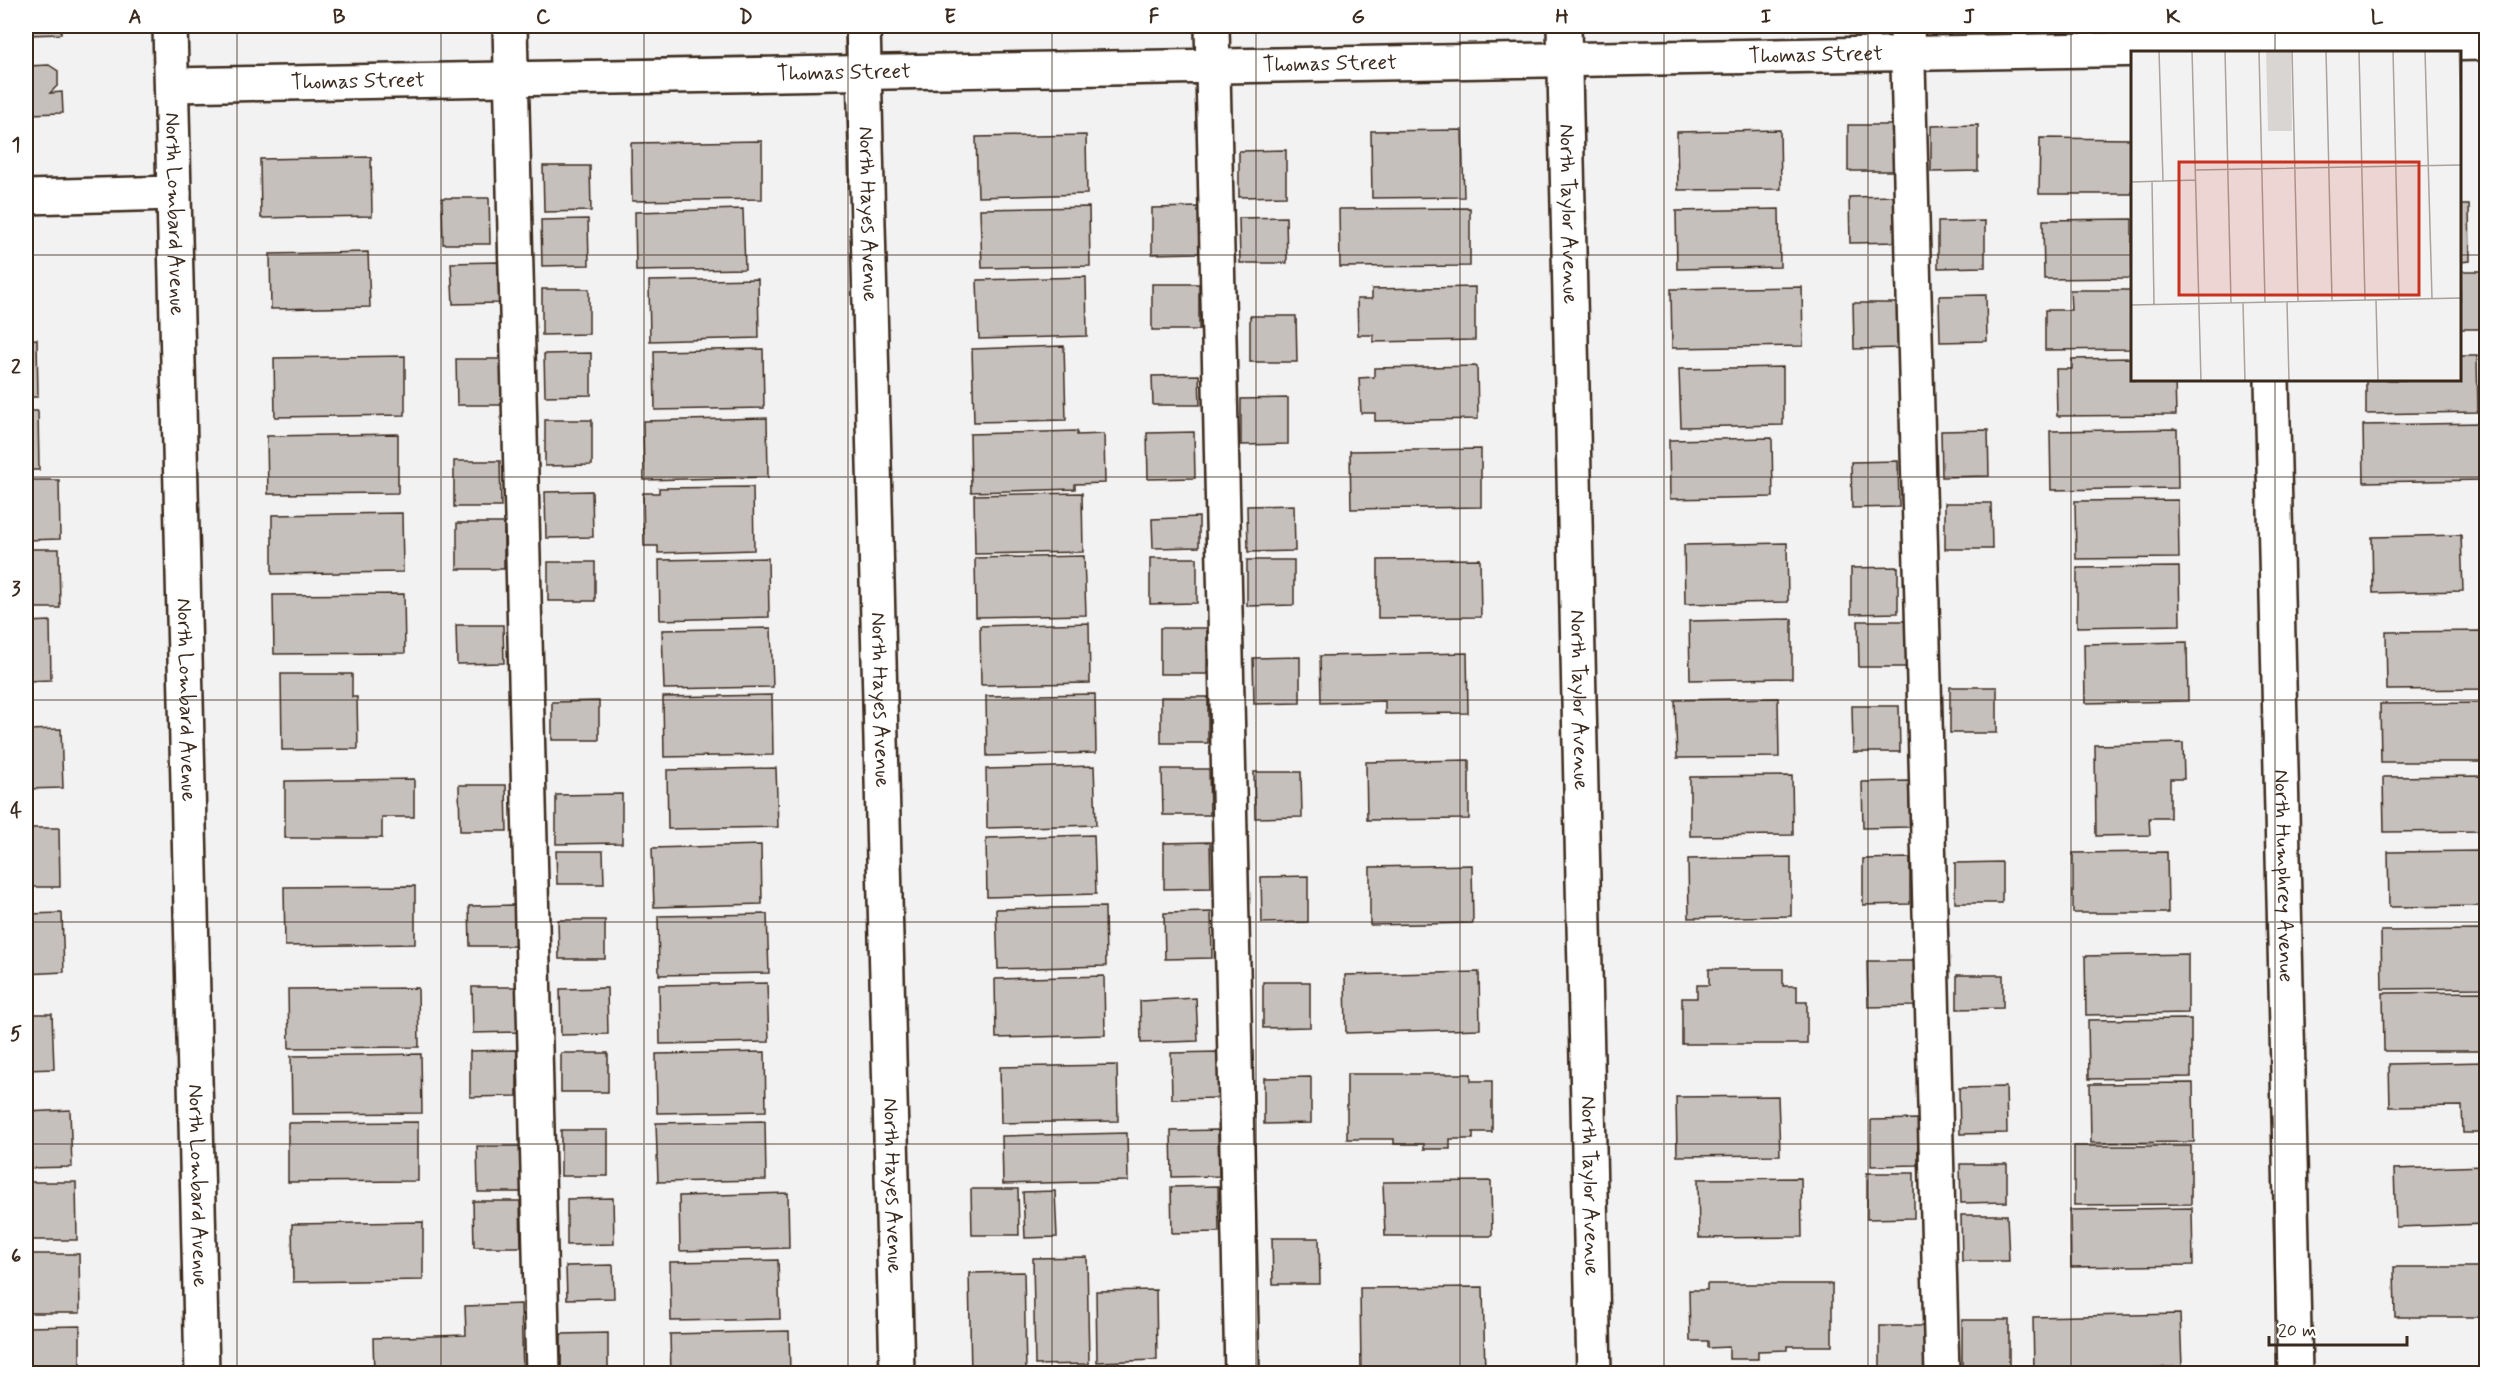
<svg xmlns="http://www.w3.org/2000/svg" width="2512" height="1399" viewBox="0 0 2512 1399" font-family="Mynerve,sans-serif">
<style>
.building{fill:#c6c0bd;stroke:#3b2a1e;stroke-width:1.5}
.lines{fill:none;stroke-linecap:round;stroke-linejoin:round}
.minor-casing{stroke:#3b2a1e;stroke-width:38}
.minor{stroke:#fff;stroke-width:33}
.grid{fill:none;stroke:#3b2a1e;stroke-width:1.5;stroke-opacity:0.55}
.labels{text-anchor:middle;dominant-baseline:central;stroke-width:4.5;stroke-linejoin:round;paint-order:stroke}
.street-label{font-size:21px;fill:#3b2a1e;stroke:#fff}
.inset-road{fill:none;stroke:#a9a29d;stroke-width:1.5}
.view{fill:#c8321e;fill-opacity:0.15;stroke:#c8321e;stroke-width:3}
.inset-edge{fill:none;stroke:#3b2a1e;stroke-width:3}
.neatline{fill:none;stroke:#3b2a1e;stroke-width:2}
.grid-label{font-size:20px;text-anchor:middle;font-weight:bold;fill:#3b2a1e}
</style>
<rect width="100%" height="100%" fill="#f3f2f2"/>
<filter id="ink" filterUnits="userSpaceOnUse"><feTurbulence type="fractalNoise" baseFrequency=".0167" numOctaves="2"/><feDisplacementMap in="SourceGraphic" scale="12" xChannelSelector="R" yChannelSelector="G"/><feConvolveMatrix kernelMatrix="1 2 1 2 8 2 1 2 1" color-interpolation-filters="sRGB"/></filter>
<g filter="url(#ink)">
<path class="building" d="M 26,26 L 61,26 L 61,34 L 26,35 Z
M 49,65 L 58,71 L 58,85 L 50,93 L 62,92 L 63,113 L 26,114 L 26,66 Z
M 1848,125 L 1895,125 L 1895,171 L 1848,171 Z
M 1978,125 L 1978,171 L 1931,172 L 1931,126 Z
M 1462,130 L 1464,197 L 1372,198 L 1371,131 Z
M 1780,130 L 1781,189 L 1678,190 L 1677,132 Z
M 1086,135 L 1087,194 L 978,197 L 976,137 Z
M 2040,138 L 2132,139 L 2132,194 L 2039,194 Z
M 762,141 L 762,199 L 632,201 L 631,143 Z
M 1286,150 L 1286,196 L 1239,197 L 1239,151 Z
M 371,157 L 372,216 L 261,218 L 260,159 Z
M 543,166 L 590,166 L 591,211 L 544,212 Z
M 1896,196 L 1897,242 L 1850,243 L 1849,197 Z
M 442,198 L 489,198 L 490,244 L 443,244 Z
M 2460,205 L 2469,205 L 2470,261 L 2460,262 Z
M 1089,207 L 1090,266 L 982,268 L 980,209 Z
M 1199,207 L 1199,253 L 1152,254 L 1152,208 Z
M 1470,208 L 1470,266 L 1340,267 L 1339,209 Z
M 743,209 L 745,269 L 636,271 L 635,212 Z
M 1779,209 L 1780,267 L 1677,269 L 1676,211 Z
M 1286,217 L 1287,263 L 1240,263 L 1239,218 Z
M 588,219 L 589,265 L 542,266 L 541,220 Z
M 2132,219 L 2132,278 L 2044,279 L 2043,220 Z
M 1985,221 L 1985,267 L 1938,268 L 1938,222 Z
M 368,252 L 370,307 L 271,309 L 270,254 Z
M 498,262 L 499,303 L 453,304 L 451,263 Z
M 2460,271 L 2483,271 L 2483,329 L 2460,329 Z
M 1086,277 L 1087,336 L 979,339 L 977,280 Z
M 758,279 L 759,338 L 650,341 L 649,281 Z
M 1152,284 L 1199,284 L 1199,330 L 1152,330 Z
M 1475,287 L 1475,340 L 1373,342 L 1373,335 L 1358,335 L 1357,299 L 1372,299 L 1372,289 Z
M 1802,287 L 1803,346 L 1672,348 L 1671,289 Z
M 542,289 L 589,289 L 589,334 L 542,335 Z
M 2070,290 L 2132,290 L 2132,349 L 2045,350 L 2045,310 L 2071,310 Z
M 1986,295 L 1987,341 L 1940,342 L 1939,296 Z
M 1853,303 L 1900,303 L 1901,348 L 1854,349 Z
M 1250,316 L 1296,316 L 1297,362 L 1250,362 Z
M 37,339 L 38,397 L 26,397 L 26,340 Z
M 1064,346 L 1066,420 L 974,422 L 972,349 Z
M 763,349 L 764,408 L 655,410 L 654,351 Z
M 591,353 L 591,395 L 545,396 L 544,354 Z
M 405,356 L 405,415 L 275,417 L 274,358 Z
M 2460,356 L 2477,356 L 2478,412 L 2366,414 L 2366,380 L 2460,380 Z
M 2132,358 L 2132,380 L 2175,380 L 2176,415 L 2057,416 L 2056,369 L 2072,369 L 2072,359 Z
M 456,359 L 503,359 L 504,405 L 457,405 Z
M 1477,366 L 1478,419 L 1375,421 L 1375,413 L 1361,413 L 1359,378 L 1374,377 L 1374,368 Z
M 1783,367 L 1783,425 L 1681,427 L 1679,369 Z
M 1199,375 L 1200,405 L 1153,405 L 1152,376 Z
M 1288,398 L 1288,444 L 1241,445 L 1241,399 Z
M 26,411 L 38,411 L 39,470 L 26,470 Z
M 767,418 L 768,477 L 644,480 L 643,421 Z
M 545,420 L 592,420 L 592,465 L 545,466 Z
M 2483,423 L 2484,480 L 2364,482 L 2363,425 Z
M 2177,429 L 2178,488 L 2051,490 L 2050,431 Z
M 1988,430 L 1989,476 L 1942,477 L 1941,431 Z
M 1077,431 L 1077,435 L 1104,434 L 1105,483 L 1075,484 L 1075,489 L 971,492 L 970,434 Z
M 1194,432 L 1195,478 L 1148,479 L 1147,433 Z
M 398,434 L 398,493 L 268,494 L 267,436 Z
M 1772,438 L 1773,497 L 1670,499 L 1669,440 Z
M 1481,449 L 1481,507 L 1351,509 L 1350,451 Z
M 454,461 L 500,461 L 501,507 L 454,507 Z
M 1898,461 L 1899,507 L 1852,508 L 1851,462 Z
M 26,480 L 59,480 L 60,539 L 26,540 Z
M 753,487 L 754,550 L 658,553 L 658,546 L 644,546 L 643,493 L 659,493 L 659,488 Z
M 592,491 L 593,537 L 546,538 L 545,492 Z
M 1082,493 L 1083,552 L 975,554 L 974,495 Z
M 2178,500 L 2179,558 L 2076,559 L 2075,501 Z
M 1945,503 L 1991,503 L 1992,549 L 1945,549 Z
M 1294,505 L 1295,551 L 1248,552 L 1247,506 Z
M 402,513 L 403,572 L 272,574 L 272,515 Z
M 1199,517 L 1199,547 L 1153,548 L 1152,519 Z
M 457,523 L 504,523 L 504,569 L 457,569 Z
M 2461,535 L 2463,591 L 2373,593 L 2372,537 Z
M 1787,543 L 1788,602 L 1685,604 L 1684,545 Z
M 26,549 L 59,549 L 60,608 L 26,608 Z
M 1084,556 L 1086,615 L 976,617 L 975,558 Z
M 768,558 L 769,617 L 660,620 L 659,560 Z
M 1150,558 L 1197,558 L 1197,603 L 1150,604 Z
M 1480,559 L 1481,617 L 1378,618 L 1378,560 Z
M 1247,560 L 1294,560 L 1294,605 L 1247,606 Z
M 548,562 L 595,562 L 595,601 L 548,601 Z
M 1898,567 L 1898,613 L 1851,614 L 1851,568 Z
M 2179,567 L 2180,625 L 2077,627 L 2077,568 Z
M 404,594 L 405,653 L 274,654 L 273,595 Z
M 1792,619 L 1792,678 L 1690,680 L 1689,621 Z
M 50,621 L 51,680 L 26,681 L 26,622 Z
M 1858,621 L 1905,621 L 1906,667 L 1859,667 Z
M 1089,623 L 1090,683 L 981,685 L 980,626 Z
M 456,625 L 503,625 L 504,663 L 457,664 Z
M 771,628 L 773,687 L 664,689 L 662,630 Z
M 1160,628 L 1207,628 L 1207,674 L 1160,674 Z
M 2486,631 L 2486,689 L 2387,690 L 2386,632 Z
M 2187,642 L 2188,701 L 2085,703 L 2084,644 Z
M 1467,653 L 1468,713 L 1385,714 L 1385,701 L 1321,703 L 1320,656 Z
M 1300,657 L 1300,703 L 1254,704 L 1253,658 Z
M 281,674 L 352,674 L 352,697 L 357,697 L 358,749 L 282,750 Z
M 1950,687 L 1997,687 L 1997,733 L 1950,733 Z
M 1095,694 L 1096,753 L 987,756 L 986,696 Z
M 772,695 L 773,755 L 664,757 L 663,697 Z
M 1161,697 L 1208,697 L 1208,743 L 1161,743 Z
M 1778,698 L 1779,757 L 1677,758 L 1675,700 Z
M 599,701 L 599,740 L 552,740 L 552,702 Z
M 2483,703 L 2484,762 L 2381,762 L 2380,704 Z
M 1852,706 L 1899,706 L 1900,752 L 1853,752 Z
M 61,729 L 63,788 L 26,789 L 26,730 Z
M 2183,743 L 2184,779 L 2170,779 L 2170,818 L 2149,818 L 2150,835 L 2096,836 L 2095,745 Z
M 1469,760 L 1469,819 L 1367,820 L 1366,762 Z
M 1094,766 L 1096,825 L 987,828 L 986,769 Z
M 776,768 L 778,827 L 668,829 L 667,770 Z
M 1162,769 L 1209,769 L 1210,815 L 1163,815 Z
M 1254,772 L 1301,772 L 1302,817 L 1255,818 Z
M 1792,776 L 1793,835 L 1690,836 L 1690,777 Z
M 2486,776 L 2486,831 L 2384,832 L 2383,777 Z
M 414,779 L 414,817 L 382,817 L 382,838 L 285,838 L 285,781 Z
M 1909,781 L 1910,827 L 1863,828 L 1862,782 Z
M 459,785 L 506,785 L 507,831 L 460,831 Z
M 622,794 L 622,843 L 556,844 L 556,795 Z
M 26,828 L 59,828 L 60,887 L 26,887 Z
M 1094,835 L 1096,894 L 987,897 L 986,838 Z
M 1210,842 L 1211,888 L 1164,889 L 1164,843 Z
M 761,845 L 762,904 L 654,907 L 652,848 Z
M 556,851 L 603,851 L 604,884 L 557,884 Z
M 2486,851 L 2486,906 L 2389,907 L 2388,852 Z
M 2167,852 L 2168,913 L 2073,913 L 2073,853 Z
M 1791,857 L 1791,916 L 1689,918 L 1688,859 Z
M 1910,858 L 1910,904 L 1863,905 L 1863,859 Z
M 2002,862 L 2002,903 L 1955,903 L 1955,863 Z
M 1472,865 L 1473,923 L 1370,925 L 1370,867 Z
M 1308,876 L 1308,922 L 1262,923 L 1261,877 Z
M 415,886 L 415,944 L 285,946 L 284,887 Z
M 515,905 L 516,946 L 470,946 L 469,906 Z
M 1105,907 L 1106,966 L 998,969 L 996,909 Z
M 1211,912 L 1212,958 L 1165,959 L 1164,913 Z
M 62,913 L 64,972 L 26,974 L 26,914 Z
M 767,914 L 769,973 L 659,975 L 658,916 Z
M 558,920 L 605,920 L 605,959 L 559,959 Z
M 2484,930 L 2484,988 L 2382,989 L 2381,931 Z
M 2188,954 L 2188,1013 L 2086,1015 L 2085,956 Z
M 1867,961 L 1914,961 L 1915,1006 L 1868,1007 Z
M 1709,969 L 1783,969 L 1783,986 L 1797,986 L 1797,1002 L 1807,1002 L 1807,1044 L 1682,1044 L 1682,998 L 1697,998 L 1697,985 L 1709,985 Z
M 1479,972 L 1480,1029 L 1346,1033 L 1345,975 Z
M 1957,975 L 2003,975 L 2003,1008 L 1957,1009 Z
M 1104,976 L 1105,1035 L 996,1038 L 995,979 Z
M 1263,982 L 1310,982 L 1310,1027 L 1263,1028 Z
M 767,983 L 769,1042 L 660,1044 L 659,985 Z
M 472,987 L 519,987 L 520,1032 L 473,1033 Z
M 418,988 L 419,1047 L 289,1048 L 288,989 Z
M 607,988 L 608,1034 L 561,1035 L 560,989 Z
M 2486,992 L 2486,1051 L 2384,1051 L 2383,993 Z
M 1196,998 L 1198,1041 L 1141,1043 L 1140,1001 Z
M 26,1014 L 52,1014 L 54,1069 L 26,1070 Z
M 2191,1019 L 2191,1077 L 2089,1079 L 2088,1020 Z
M 517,1050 L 517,1096 L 470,1097 L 470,1051 Z
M 765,1052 L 766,1111 L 657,1113 L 656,1054 Z
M 1218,1052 L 1219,1098 L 1172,1099 L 1171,1053 Z
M 561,1053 L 608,1053 L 608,1092 L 561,1092 Z
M 421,1054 L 422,1113 L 292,1114 L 291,1056 Z
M 2486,1062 L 2486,1133 L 2463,1133 L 2462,1106 L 2390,1107 L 2389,1064 Z
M 1117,1065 L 1118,1121 L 1001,1123 L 1000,1067 Z
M 1347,1074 L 1471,1074 L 1471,1081 L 1492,1081 L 1492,1132 L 1473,1132 L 1473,1139 L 1450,1139 L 1450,1149 L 1424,1149 L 1424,1144 L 1394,1144 L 1394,1139 L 1347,1139 Z
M 1311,1077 L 1311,1123 L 1264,1124 L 1264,1078 Z
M 2193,1083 L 2194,1142 L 2091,1143 L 2090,1084 Z
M 2006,1087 L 2007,1133 L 1960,1134 L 1959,1088 Z
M 1778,1096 L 1780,1155 L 1677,1156 L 1676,1097 Z
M 70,1110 L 72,1167 L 26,1168 L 26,1112 Z
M 1918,1119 L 1918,1165 L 1871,1166 L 1871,1120 Z
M 765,1121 L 766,1180 L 658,1182 L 656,1123 Z
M 418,1122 L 418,1181 L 288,1182 L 288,1123 Z
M 561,1130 L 608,1130 L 608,1176 L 561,1176 Z
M 1218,1130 L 1219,1176 L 1172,1177 L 1171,1131 Z
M 1127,1133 L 1128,1181 L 1003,1184 L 1002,1136 Z
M 477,1146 L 524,1146 L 525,1192 L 478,1192 Z
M 2074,1146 L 2191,1146 L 2191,1204 L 2074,1205 Z
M 1960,1164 L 2007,1164 L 2007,1202 L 1961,1203 Z
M 2486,1166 L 2486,1224 L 2396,1227 L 2394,1169 Z
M 1867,1173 L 1914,1173 L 1914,1218 L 1867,1219 Z
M 1801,1178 L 1802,1237 L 1699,1238 L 1698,1179 Z
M 1491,1181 L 1492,1236 L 1385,1236 L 1383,1182 Z
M 26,1182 L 76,1182 L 77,1240 L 26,1240 Z
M 1218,1186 L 1219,1232 L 1172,1233 L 1171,1187 Z
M 971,1189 L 1018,1189 L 1019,1235 L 972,1235 Z
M 1055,1191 L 1057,1237 L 1025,1238 L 1023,1192 Z
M 788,1193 L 789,1248 L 680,1251 L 679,1196 Z
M 613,1198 L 614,1244 L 567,1245 L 567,1199 Z
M 473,1201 L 520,1201 L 521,1247 L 474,1247 Z
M 2192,1208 L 2193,1265 L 2071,1267 L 2070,1210 Z
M 1961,1215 L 2007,1215 L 2009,1261 L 1962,1261 Z
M 423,1222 L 423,1280 L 293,1282 L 292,1224 Z
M 1272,1238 L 1319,1238 L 1320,1284 L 1273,1284 Z
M 26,1254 L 79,1254 L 80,1313 L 26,1313 Z
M 1087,1257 L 1089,1364 L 1035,1365 L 1033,1258 Z
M 778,1260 L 780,1319 L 671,1321 L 670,1262 Z
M 613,1265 L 614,1298 L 567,1299 L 566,1266 Z
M 2394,1267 L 2482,1267 L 2483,1317 L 2395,1317 Z
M 1024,1272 L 1026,1374 L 971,1374 L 969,1273 Z
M 1707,1284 L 1832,1284 L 1832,1346 L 1787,1346 L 1787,1350 L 1758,1351 L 1758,1359 L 1729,1359 L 1729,1347 L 1708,1348 L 1708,1341 L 1690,1341 L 1689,1290 L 1707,1290 Z
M 1483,1287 L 1485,1374 L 1361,1374 L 1360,1288 Z
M 1156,1290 L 1157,1360 L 1097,1362 L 1096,1291 Z
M 521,1304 L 523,1374 L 374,1374 L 373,1338 L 466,1335 L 465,1306 Z
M 2180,1314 L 2182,1367 L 2034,1370 L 2033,1317 Z
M 1962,1320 L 2009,1320 L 2009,1366 L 1962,1366 Z
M 80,1326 L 80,1374 L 26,1374 L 26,1327 Z
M 1880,1326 L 1927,1326 L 1927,1372 L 1880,1372 Z
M 789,1331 L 790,1374 L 671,1374 L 670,1334 Z
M 608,1333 L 608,1374 L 561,1374 L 561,1334 Z"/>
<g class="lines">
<g class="minor-casing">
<g id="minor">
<path id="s1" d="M 170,26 L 202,1374"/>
<path d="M 510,26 L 543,1374"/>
<path id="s2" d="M 863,26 L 897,1374"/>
<path d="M 1212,26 L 1242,1374"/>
<path id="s3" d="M 1564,26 L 1594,1374"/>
<path d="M 1907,26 L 1942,1374"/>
<path id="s4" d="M 172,85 L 2486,43"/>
<path d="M 26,197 L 174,193"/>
<path id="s5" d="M 2272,380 L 2295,1374"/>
</g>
</g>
<use href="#minor" class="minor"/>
</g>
</g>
<path class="grid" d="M 237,26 L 237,1374M 441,26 L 441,1374M 644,26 L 644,1374M 848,26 L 848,1374M 1052,26 L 1052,1374M 1256,26 L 1256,1374M 1460,26 L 1460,1374M 1664,26 L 1664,1374M 1868,26 L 1868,1374M 2071,26 L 2071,1374M 2275,26 L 2275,52M 26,255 L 2132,255M 2460,255 L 2486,255M 2275,380 L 2275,1374M 26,477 L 2486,477M 26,700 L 2486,700M 26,922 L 2486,922M 26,1144 L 2486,1144"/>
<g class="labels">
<g class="street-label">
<text stroke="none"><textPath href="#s4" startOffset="1644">Thomas Street</textPath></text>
<text stroke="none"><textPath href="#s4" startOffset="1158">Thomas Street</textPath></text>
<text stroke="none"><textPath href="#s4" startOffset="672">Thomas Street</textPath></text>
<text stroke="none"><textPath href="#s4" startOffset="186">Thomas Street</textPath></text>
<text stroke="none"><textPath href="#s1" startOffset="188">North Lombard Avenue</textPath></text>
<text stroke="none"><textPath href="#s2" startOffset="188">North Hayes Avenue</textPath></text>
<text stroke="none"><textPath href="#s3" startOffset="188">North Taylor Avenue</textPath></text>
<text stroke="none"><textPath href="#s1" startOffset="674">North Lombard Avenue</textPath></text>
<text stroke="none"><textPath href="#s2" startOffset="674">North Hayes Avenue</textPath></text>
<text stroke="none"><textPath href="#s3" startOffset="674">North Taylor Avenue</textPath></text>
<text stroke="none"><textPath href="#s5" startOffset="496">North Humphrey Avenue</textPath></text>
<text stroke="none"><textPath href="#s1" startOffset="1160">North Lombard Avenue</textPath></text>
<text stroke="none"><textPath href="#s2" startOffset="1160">North Hayes Avenue</textPath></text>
<text stroke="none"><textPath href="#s3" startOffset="1160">North Taylor Avenue</textPath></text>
</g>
</g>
<g transform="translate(2131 51)">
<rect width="330" height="330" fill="#f3f2f2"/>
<path d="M 135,0 L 160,0 L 161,80 L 137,80 Z" fill="#d8d5d2"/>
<path class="inset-road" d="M 28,0 L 32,130M 61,0 L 70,330M 94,0 L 100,252M 128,0 L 134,251M 161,0 L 167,250M 195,0 L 201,250M 228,0 L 234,249M 262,0 L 268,248M 294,0 L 301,247M 328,0 L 330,68M 64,119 L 330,114M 21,130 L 23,253M 0,131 L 65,129M 245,249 L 247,330M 156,251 L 158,330M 112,252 L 114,330M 0,254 L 330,247"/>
<path class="view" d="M 48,111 L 288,111 L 288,244 L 48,244 Z"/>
<rect width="330" height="330" class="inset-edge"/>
</g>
<rect width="2512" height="1399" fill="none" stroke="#fff" stroke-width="66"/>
<path d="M2269 1336v9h138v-9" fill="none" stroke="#3b2a1e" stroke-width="3"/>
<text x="2278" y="1336" font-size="18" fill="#3b2a1e" stroke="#ffffff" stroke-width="4.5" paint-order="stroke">20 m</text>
<rect x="33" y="33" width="2446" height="1333" class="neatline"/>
<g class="grid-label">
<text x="135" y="23">A</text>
<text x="339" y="23">B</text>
<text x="543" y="23">C</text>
<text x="746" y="23">D</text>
<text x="950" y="23">E</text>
<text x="1154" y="23">F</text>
<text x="1358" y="23">G</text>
<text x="1562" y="23">H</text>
<text x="1766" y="23">I</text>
<text x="1969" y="23">J</text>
<text x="2173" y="23">K</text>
<text x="2377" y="23">L</text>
<text x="16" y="151">1</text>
<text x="16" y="373">2</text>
<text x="16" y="595">3</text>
<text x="16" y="817">4</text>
<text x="16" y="1040">5</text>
<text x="16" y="1262">6</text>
</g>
</svg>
